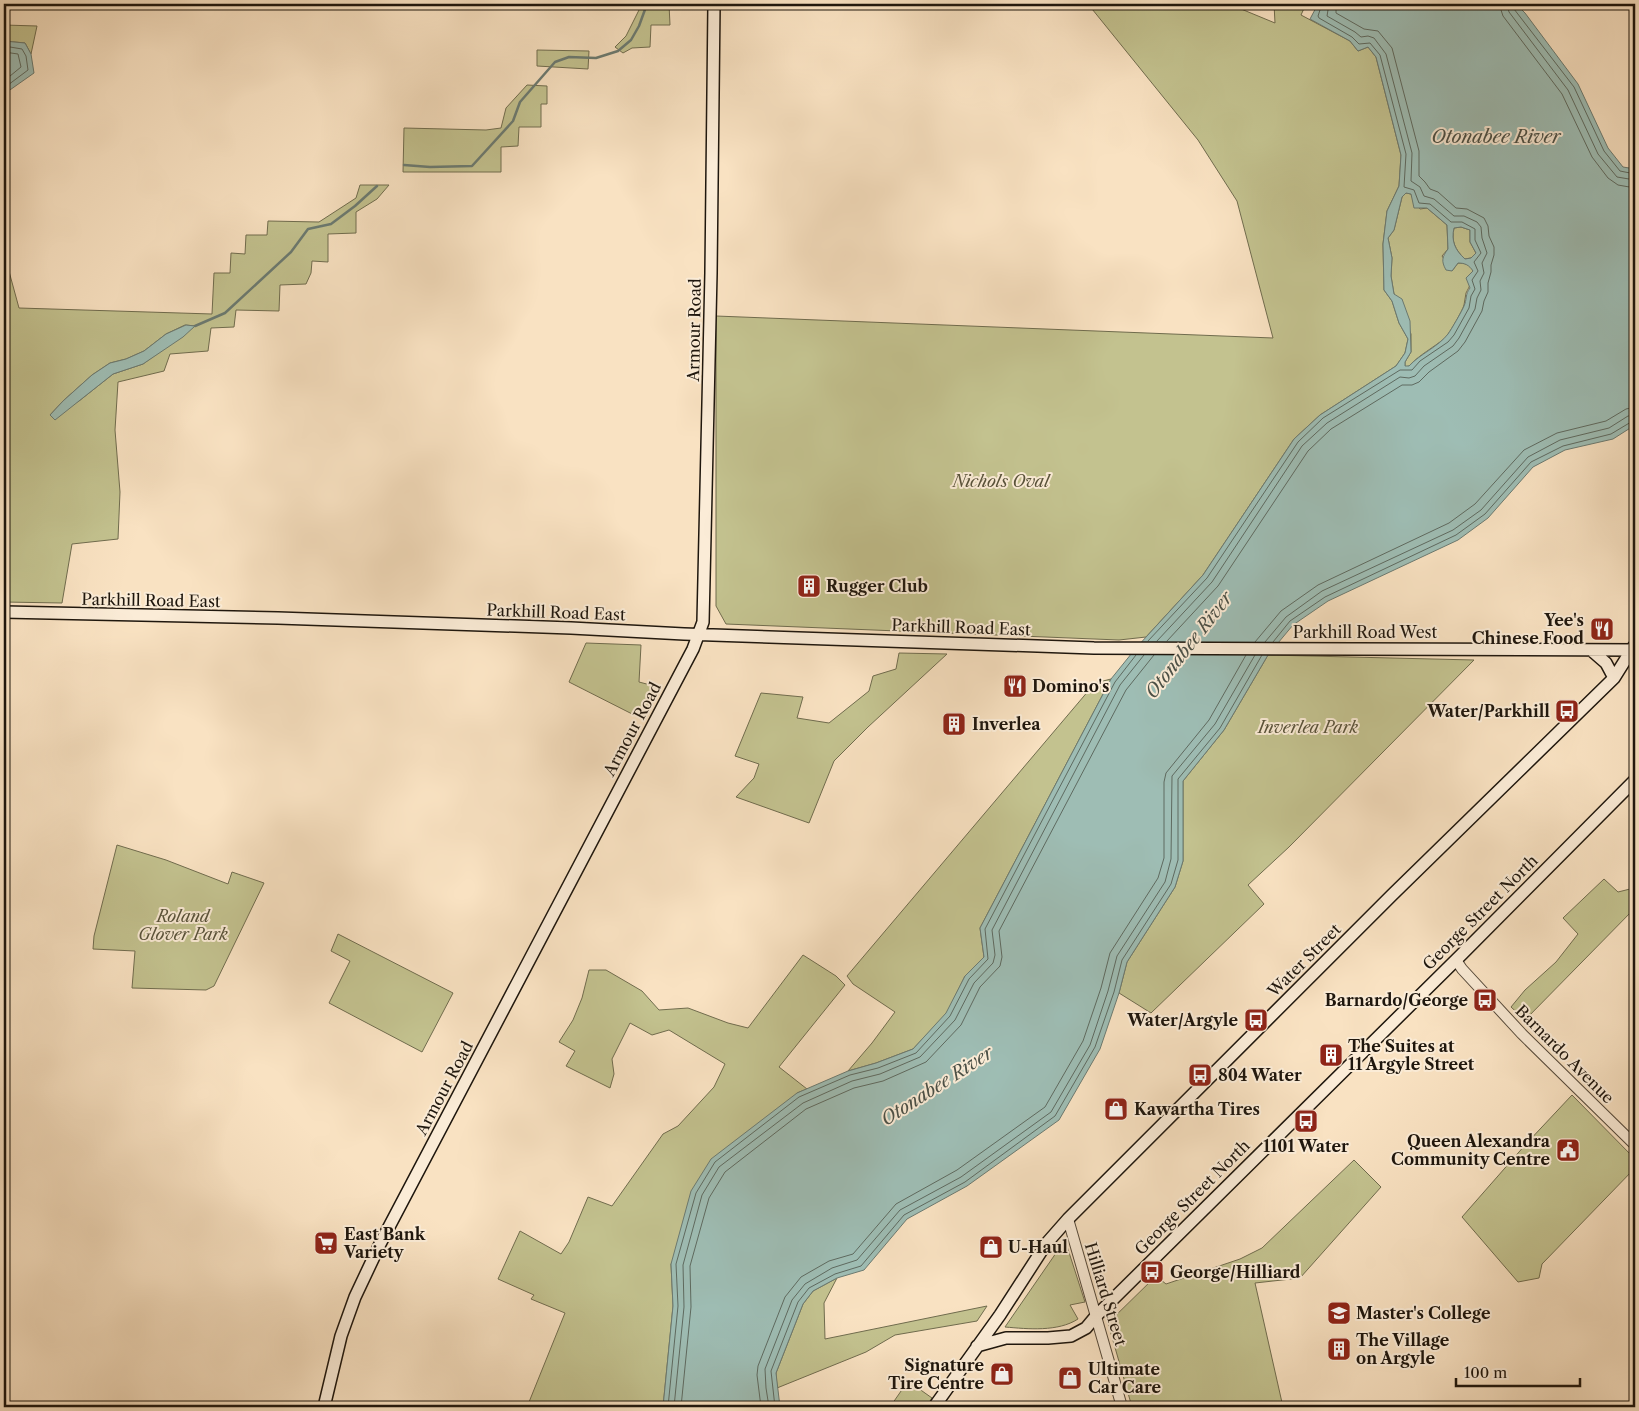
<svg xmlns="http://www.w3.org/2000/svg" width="1639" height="1411" viewBox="0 0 1639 1411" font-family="'Libre Caslon Text',serif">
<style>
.green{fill:#c3c28f;stroke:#706c4e;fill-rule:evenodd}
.water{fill:#9ebdb4;stroke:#6b7a71;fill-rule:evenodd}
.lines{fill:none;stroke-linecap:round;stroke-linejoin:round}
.shore{stroke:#5e6a60;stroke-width:1}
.stream{stroke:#6b7a71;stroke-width:2.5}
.tertiary-casing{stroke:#55493a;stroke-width:12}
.secondary-casing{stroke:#1e160d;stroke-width:14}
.tertiary{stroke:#fbecd7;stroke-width:10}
.secondary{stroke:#fbecd7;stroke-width:11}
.labels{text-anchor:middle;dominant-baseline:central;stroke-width:4;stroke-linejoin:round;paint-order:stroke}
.street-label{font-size:16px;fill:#1e160d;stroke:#fbecd7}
.park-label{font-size:16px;font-style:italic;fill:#58523a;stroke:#fbecd7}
.poi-label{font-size:16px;font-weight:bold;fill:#1e160d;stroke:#fbecd7;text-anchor:start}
.water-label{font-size:18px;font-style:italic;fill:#4b5047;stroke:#fbecd7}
</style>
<rect width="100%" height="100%" fill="#f9e2c2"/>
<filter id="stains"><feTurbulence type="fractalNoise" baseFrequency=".004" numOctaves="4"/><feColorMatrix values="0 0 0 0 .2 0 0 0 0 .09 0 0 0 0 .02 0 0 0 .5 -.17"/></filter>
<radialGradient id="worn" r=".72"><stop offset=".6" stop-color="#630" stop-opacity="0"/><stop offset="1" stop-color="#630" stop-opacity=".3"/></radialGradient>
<path class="green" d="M 642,4 L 669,4 L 670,25 L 651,25 L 650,47 L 632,48 L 623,53 L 615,47 L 626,36 Z
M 1088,4 L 1229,4 L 1275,23 L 1274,4 L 1306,4 L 1301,15 L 1350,41 L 1358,51 L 1368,47 L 1376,57 L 1401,155 L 1399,186 L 1387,211 L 1383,244 L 1384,290 L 1392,301 L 1399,323 L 1408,339 L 1405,353 L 1396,366 L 1320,415 L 1294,439 L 1203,575 L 1146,637 L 1119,640 L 726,624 L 716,606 L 716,316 L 1273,338 L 1237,201 L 1198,140 Z
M 4,25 L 37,26 L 31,54 L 25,43 L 4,41 Z
M 537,50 L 589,51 L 588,69 L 537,66 Z
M 527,85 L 547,86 L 547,104 L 541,104 L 541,127 L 519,127 L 518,146 L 501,147 L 501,172 L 403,172 L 404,128 L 486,130 L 501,128 L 506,108 Z
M 360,185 L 389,185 L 377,199 L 356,212 L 356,233 L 328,234 L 328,262 L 312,261 L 311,273 L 306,284 L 280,285 L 279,311 L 236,310 L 234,327 L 211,328 L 208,351 L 170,354 L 164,371 L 118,382 L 115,430 L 120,492 L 118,539 L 72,544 L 62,603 L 4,602 L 4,253 L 19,308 L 212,314 L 214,273 L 230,273 L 231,253 L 245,254 L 246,235 L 267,235 L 268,221 L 319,222 L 356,198 ZM 185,325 L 195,326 L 143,364 L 113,374 L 79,401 L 50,415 L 63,401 L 92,375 L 110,363 L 126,359 L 144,351 L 166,334 Z
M 1406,193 L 1411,194 L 1413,199 L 1420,209 L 1427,208 L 1447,225 L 1448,249 L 1442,256 L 1452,271 L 1458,263 C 1463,263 1472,264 1473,271 C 1474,279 1469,287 1466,293 C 1465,297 1465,301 1464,305 C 1463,310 1449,334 1445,338 C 1433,348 1419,355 1409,366 L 1405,367 L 1405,362 L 1411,352 L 1411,334 L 1394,294 L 1391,276 L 1392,258 L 1388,238 L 1394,230 L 1402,197 Z
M 1461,227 L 1470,230 L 1470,242 L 1476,253 L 1471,258 L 1465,259 C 1455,250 1451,241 1454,228 Z
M 586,643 L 641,645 L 639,682 L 658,687 L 642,719 L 569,682 Z
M 899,653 L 947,654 L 868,727 L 834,761 L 809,823 L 736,797 L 754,778 L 759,764 L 735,756 L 761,693 L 803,697 L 797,718 L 829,723 L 869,691 L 873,676 L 896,669 Z
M 1268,655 L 1474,660 L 1289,847 L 1248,885 L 1264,904 L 1151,1013 L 1119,993 L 1127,962 L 1175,887 L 1183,861 L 1183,781 L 1224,730 Z
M 1111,679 L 980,928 L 984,957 L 965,976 L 947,1013 L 913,1049 L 876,1063 L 848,1071 L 872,1043 L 895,1012 L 853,984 L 847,976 L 1095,683 Z
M 117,845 L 166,860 L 228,884 L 232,872 L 264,883 L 214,986 L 206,990 L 132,988 L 135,951 L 93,949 L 94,936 Z
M 1604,879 L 1618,892 L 1630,889 L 1635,884 L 1635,908 L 1525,1020 L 1511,1007 L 1525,990 L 1556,962 L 1578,934 L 1563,918 Z
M 338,934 L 453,993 L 422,1052 L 329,1003 L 350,961 L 331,951 Z
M 803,955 L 836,976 L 845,985 L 779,1067 L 807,1089 L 797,1093 L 671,1264 L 673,1306 L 663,1407 L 527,1407 L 565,1313 L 531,1299 L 534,1295 L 498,1279 L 520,1231 L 561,1254 L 569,1242 L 588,1197 L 612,1206 L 663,1134 L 678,1126 L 714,1087 L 725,1064 L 669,1030 L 652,1035 L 630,1023 L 612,1059 L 614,1074 L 610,1088 L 566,1066 L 575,1051 L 559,1042 L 573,1020 L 582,998 L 589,970 L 606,970 L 642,991 L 659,1010 L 688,1008 L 728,1023 L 748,1028 Z
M 1572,1095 L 1635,1159 L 1635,1168 L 1542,1264 L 1539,1278 L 1518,1282 L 1462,1217 L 1526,1144 Z
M 1354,1160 L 1381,1187 L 1300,1278 L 1255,1283 L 1283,1407 L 1132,1407 L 1108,1323 L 1156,1276 L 1166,1284 L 1240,1259 L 1262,1248 Z
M 1065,1240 L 1085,1302 L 1070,1305 L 1078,1319 C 1058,1332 1028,1329 1005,1327 Z
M 837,1278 L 824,1303 L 825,1339 L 987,1306 L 977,1321 L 895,1335 L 866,1352 L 777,1388 L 776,1373 L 803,1304 L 813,1291 Z
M 908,1381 L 932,1398 L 926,1407 L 890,1407 Z"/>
<path class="water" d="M 1318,4 L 1516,4 L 1525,13 L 1578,84 L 1608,148 L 1623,167 L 1635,169 L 1635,425 L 1613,439 L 1565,450 L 1533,467 L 1488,518 L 1458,540 L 1328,601 L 1293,625 L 1268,655 L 1224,730 L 1183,781 L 1183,861 L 1175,887 L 1127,962 L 1119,993 L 1100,1049 L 1059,1120 L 967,1186 L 907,1219 L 864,1270 L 837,1278 L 813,1291 L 803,1304 L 776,1373 L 780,1407 L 663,1407 L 673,1306 L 671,1264 L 691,1191 L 711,1159 L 797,1093 L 848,1071 L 876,1063 L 913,1049 L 946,1013 L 965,976 L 984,957 L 980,928 L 1111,679 L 1136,648 L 1203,575 L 1294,439 L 1320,415 L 1396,366 L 1405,353 L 1408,339 L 1399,323 L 1392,301 L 1384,290 L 1383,244 L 1387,211 L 1399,186 L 1401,155 L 1376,57 L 1368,47 L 1358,51 L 1350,41 L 1310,19 ZM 1406,193 L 1411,194 L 1414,208 L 1427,208 L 1447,225 L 1448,249 C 1442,257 1441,261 1446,270 L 1452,271 L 1458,263 C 1465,263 1469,265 1473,271 L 1466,278 L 1470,288 C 1465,294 1467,300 1464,306 C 1462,311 1451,330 1448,334 C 1438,347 1420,354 1409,366 L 1405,366 L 1405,362 L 1411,352 L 1410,321 L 1402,299 L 1394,294 L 1391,276 L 1392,258 L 1388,238 L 1394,230 L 1402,197 ZM 1461,227 L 1470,230 L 1470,242 L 1476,253 L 1471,258 L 1465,259 C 1455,250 1451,241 1454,228 Z
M 4,41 L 25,43 L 31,54 L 34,73 L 7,92 L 4,97 Z
M 186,325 L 195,326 L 183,337 L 143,364 L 113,374 L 55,420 L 50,415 L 63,401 L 92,375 L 110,363 L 126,359 L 144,351 L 166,334 Z"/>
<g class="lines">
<path class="shore" d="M 1499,4 L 1503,16 L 1562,94 L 1592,157 L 1608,178 L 1618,185 L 1635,188
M 1507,4 L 1509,12 L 1568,90 L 1598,154 L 1617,177 L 1635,180
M 1513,4 L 1514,9 L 1574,87 L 1604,151 L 1620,171 L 1635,174
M 4,46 L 22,49 L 26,56 L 28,70 L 4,88
M 4,52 L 18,54 L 21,67 L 4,81
M 1148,641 L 1207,578 L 1298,442 L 1323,418 L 1400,370 L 1412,370 L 1420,361 L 1448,342 L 1454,335 L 1469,308 L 1471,296 L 1475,289 L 1472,280 L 1478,271 L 1474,262 L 1481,253 L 1475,240 L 1475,229 L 1462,222 L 1451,222 L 1430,204 L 1419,203 L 1414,190 L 1404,187 L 1406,154 L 1380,55 L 1370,43 L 1359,44 L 1352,37 L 1319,18 L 1318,16 L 1322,4
M 1157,641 L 1212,582 L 1302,446 L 1327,423 L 1400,377 L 1409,378 L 1415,376 L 1424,366 L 1453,346 L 1459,338 L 1475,309 L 1477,298 L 1481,290 L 1480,281 L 1484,273 L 1482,263 L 1487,253 L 1482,238 L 1481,227 L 1477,222 L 1464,216 L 1454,216 L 1434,199 L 1424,196 L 1420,187 L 1411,181 L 1412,153 L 1386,54 L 1374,38 L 1368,36 L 1361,37 L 1355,32 L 1327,16 L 1329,4
M 1167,641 L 1218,586 L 1308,451 L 1331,429 L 1402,385 L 1412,385 L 1419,382 L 1429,372 L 1458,351 L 1465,342 L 1482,311 L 1484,301 L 1488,292 L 1488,283 L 1491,272 L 1491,265 L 1494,255 L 1494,247 L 1489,236 L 1488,226 L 1484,218 L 1467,209 L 1456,208 L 1438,192 L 1430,189 L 1425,182 L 1419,176 L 1419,151 L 1392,48 L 1378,31 L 1364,29 L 1336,13 L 1336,4
M 1255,642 L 1281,611 L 1318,585 L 1449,523 L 1475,504 L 1524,450 L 1557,433 L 1606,421 L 1626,409 L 1635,407
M 1265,642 L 1286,617 L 1322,591 L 1453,530 L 1481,510 L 1528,457 L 1560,440 L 1609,428 L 1628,416 L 1635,415
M 1273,642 L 1290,621 L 1325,597 L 1456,535 L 1485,514 L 1531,462 L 1563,446 L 1611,434 L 1631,422 L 1635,421
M 668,1407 L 678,1306 L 676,1264 L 696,1193 L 715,1162 L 799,1097 L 850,1075 L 878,1068 L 916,1053 L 950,1016 L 969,979 L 988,959 L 985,929 L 1115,682 L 1136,655
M 674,1407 L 684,1307 L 683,1265 L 702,1195 L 719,1167 L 803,1103 L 852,1081 L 880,1074 L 920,1057 L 955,1020 L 974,983 L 993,963 L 995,955 L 992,930 L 1120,685 L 1144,655
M 681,1407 L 691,1307 L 690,1266 L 709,1198 L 725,1172 L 806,1109 L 854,1088 L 883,1081 L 926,1062 L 961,1025 L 980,987 L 1000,966 L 1002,957 L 999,931 L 1126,690 L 1154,655
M 761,1407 L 757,1375 L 758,1366 L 785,1297 L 801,1277 L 829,1261 L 853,1254 L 896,1204 L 957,1170 L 1045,1107 L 1083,1041 L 1101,988 L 1110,953 L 1158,878 L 1164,858 L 1164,782 L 1166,773 L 1209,720 L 1246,655
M 769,1407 L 766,1388 L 765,1369 L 792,1300 L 805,1284 L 832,1268 L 857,1260 L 900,1210 L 961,1177 L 1051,1112 L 1090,1045 L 1108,991 L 1117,956 L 1165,882 L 1171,859 L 1172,776 L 1215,724 L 1255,655
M 775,1407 L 771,1371 L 798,1302 L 809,1288 L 835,1274 L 861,1266 L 904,1215 L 965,1182 L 1055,1116 L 1095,1047 L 1114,992 L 1122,960 L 1171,884 L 1178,860 L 1178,779 L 1220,728 L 1262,655"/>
<path class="stream" d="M 404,165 L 430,167 L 472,166 L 513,121 L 520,102 L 555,62 L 569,57 L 596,58 L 618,51 L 631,40 L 639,26 L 647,4
M 195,326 L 225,313 L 291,252 L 308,229 L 331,224 L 355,206 L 377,186
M 4,1359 L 5,1338"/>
<g class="tertiary-casing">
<path id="tertiary" d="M 1456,960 L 1462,969 L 1522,1034 L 1635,1145
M 1068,1219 L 1122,1407"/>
</g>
<g class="secondary-casing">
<path id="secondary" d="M 4,612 L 278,618 L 571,628 L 684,634 L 1094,648 L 1635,650
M 1591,650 L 1606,663 L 1614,678
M 977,1346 L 1006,1338 L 1048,1338 L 1071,1336 L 1086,1328 L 1096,1316 L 1461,955 L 1635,780
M 324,1407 L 341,1336 L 355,1297 L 380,1244 L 693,649 L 703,622 L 711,273 L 714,4
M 934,1407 L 1000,1315 L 1046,1244 L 1068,1219 L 1392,895 L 1614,678 L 1634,646"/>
</g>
<use href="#tertiary" class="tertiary"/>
<use href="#secondary" class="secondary"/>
</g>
<defs>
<g id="building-square" transform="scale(1.25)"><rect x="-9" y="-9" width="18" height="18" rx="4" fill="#8f2418" stroke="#fbecd7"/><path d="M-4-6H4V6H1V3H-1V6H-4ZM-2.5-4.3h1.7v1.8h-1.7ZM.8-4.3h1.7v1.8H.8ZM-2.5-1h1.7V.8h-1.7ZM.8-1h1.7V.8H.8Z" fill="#fff"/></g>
<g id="restaurant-square" transform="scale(1.25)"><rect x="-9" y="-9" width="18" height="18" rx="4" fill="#8f2418" stroke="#fbecd7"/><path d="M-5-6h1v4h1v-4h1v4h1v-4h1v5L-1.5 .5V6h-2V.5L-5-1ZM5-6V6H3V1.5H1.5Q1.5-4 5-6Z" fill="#fff"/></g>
<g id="bus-square" transform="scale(1.25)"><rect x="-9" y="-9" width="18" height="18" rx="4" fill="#8f2418" stroke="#fbecd7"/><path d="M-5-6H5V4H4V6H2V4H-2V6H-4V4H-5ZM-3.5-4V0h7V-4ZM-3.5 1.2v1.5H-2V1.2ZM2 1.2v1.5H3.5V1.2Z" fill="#fff"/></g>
<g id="shop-square" transform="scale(1.25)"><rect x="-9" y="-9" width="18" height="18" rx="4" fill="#8f2418" stroke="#fbecd7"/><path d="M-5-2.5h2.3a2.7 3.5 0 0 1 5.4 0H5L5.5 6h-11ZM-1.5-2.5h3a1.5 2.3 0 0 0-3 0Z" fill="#fff"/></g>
<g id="civic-square" transform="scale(1.25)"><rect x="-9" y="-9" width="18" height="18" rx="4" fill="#8f2418" stroke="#fbecd7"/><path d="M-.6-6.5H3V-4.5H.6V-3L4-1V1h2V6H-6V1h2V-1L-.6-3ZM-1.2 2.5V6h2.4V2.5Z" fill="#fff"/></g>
<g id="supermarket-square" transform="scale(1.25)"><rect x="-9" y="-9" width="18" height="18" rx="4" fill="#8f2418" stroke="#fbecd7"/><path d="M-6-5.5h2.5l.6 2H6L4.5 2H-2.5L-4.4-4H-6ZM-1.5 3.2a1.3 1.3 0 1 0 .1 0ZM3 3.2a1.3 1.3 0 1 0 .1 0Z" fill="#fff"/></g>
<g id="university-square" transform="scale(1.25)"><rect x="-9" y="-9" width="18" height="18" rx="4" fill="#8f2418" stroke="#fbecd7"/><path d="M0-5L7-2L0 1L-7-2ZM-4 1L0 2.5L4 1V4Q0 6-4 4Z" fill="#fff"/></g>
</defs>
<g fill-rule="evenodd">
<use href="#building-square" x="809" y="586"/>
<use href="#restaurant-square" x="1602" y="629"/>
<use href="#restaurant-square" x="1015" y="686"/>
<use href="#bus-square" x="1567" y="711"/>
<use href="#building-square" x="954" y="724"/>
<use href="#bus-square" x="1485" y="1000"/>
<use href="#bus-square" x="1256" y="1020"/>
<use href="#building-square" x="1331" y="1055"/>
<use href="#bus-square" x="1200" y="1075"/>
<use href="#shop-square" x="1116" y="1109"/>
<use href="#bus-square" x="1306" y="1121"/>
<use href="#civic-square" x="1568" y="1150"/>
<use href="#supermarket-square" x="326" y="1243"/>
<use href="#shop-square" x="991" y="1247"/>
<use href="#bus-square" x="1152" y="1272"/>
<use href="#university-square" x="1339" y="1313"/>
<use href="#building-square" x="1339" y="1349"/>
<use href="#shop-square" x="1002" y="1374"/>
<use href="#shop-square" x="1070" y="1378"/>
</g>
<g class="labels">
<g class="street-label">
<text transform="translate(694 330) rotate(-89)">Armour Road</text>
<text transform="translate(151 600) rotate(1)">Parkhill Road East</text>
<text transform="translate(556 612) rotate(2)">Parkhill Road East</text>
<text transform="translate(961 627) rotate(2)">Parkhill Road East</text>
<text x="1365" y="632">Parkhill Road West</text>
<text transform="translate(632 729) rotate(-62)">Armour Road</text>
<text transform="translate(1480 912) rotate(-45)">George Street North</text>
<text transform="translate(1304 960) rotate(-45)">Water Street</text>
<text transform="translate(1565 1054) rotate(45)">Barnardo Avenue</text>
<text transform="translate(444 1088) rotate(-62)">Armour Road</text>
<text transform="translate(1192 1197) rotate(-45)">George Street North</text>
<text transform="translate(1106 1294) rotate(73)">Hilliard Street</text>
</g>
<g class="park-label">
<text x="1001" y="481">Nichols Oval</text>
<text x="1308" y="727">Inverlea Park</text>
<text x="183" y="916">Roland<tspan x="183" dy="18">Glover Park</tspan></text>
</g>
<g class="poi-label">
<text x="826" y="586">Rugger Club</text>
<text x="1584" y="620" text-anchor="end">Yee's<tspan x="1584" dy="18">Chinese Food</tspan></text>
<text x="1032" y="686">Domino's</text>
<text x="1550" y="711" text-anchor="end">Water/Parkhill</text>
<text x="972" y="724">Inverlea</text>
<text x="1468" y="1000" text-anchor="end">Barnardo/George</text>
<text x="1238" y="1020" text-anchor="end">Water/Argyle</text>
<text x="1348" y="1046">The Suites at<tspan x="1348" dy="18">11 Argyle Street</tspan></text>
<text x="1218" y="1075">804 Water</text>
<text x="1134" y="1109">Kawartha Tires</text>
<text x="1550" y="1141" text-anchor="end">Queen Alexandra<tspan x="1550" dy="18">Community Centre</tspan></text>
<text x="1306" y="1146" text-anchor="middle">1101 Water</text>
<text x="344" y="1234">East Bank<tspan x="344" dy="18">Variety</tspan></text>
<text x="1008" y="1247">U-Haul</text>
<text x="1170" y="1272">George/Hilliard</text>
<text x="1356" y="1313">Master's College</text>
<text x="1356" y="1340">The Village<tspan x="1356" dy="18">on Argyle</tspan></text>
<text x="984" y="1365" text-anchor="end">Signature<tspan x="984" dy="18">Tire Centre</tspan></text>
<text x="1088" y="1369">Ultimate<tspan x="1088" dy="18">Car Care</tspan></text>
</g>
<g class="water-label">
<text x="1496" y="137">Otonabee River</text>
<text transform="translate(1189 645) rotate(-52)">Otonabee River</text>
<text transform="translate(937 1086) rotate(-33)">Otonabee River</text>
</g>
</g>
<rect width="1639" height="1411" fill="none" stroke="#f9e2c2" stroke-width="20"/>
<rect x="5" y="5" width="1629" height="1401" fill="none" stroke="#1e160d" stroke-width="2.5"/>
<rect x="10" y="10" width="1619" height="1391" fill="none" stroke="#1e160d"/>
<path d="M1456 1378v8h124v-8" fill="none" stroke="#1e160d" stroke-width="2.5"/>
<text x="1464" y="1378" font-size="15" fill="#1e160d" stroke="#fbecd7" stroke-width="4" paint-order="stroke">100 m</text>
<rect width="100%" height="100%" filter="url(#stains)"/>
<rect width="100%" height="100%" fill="url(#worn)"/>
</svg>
